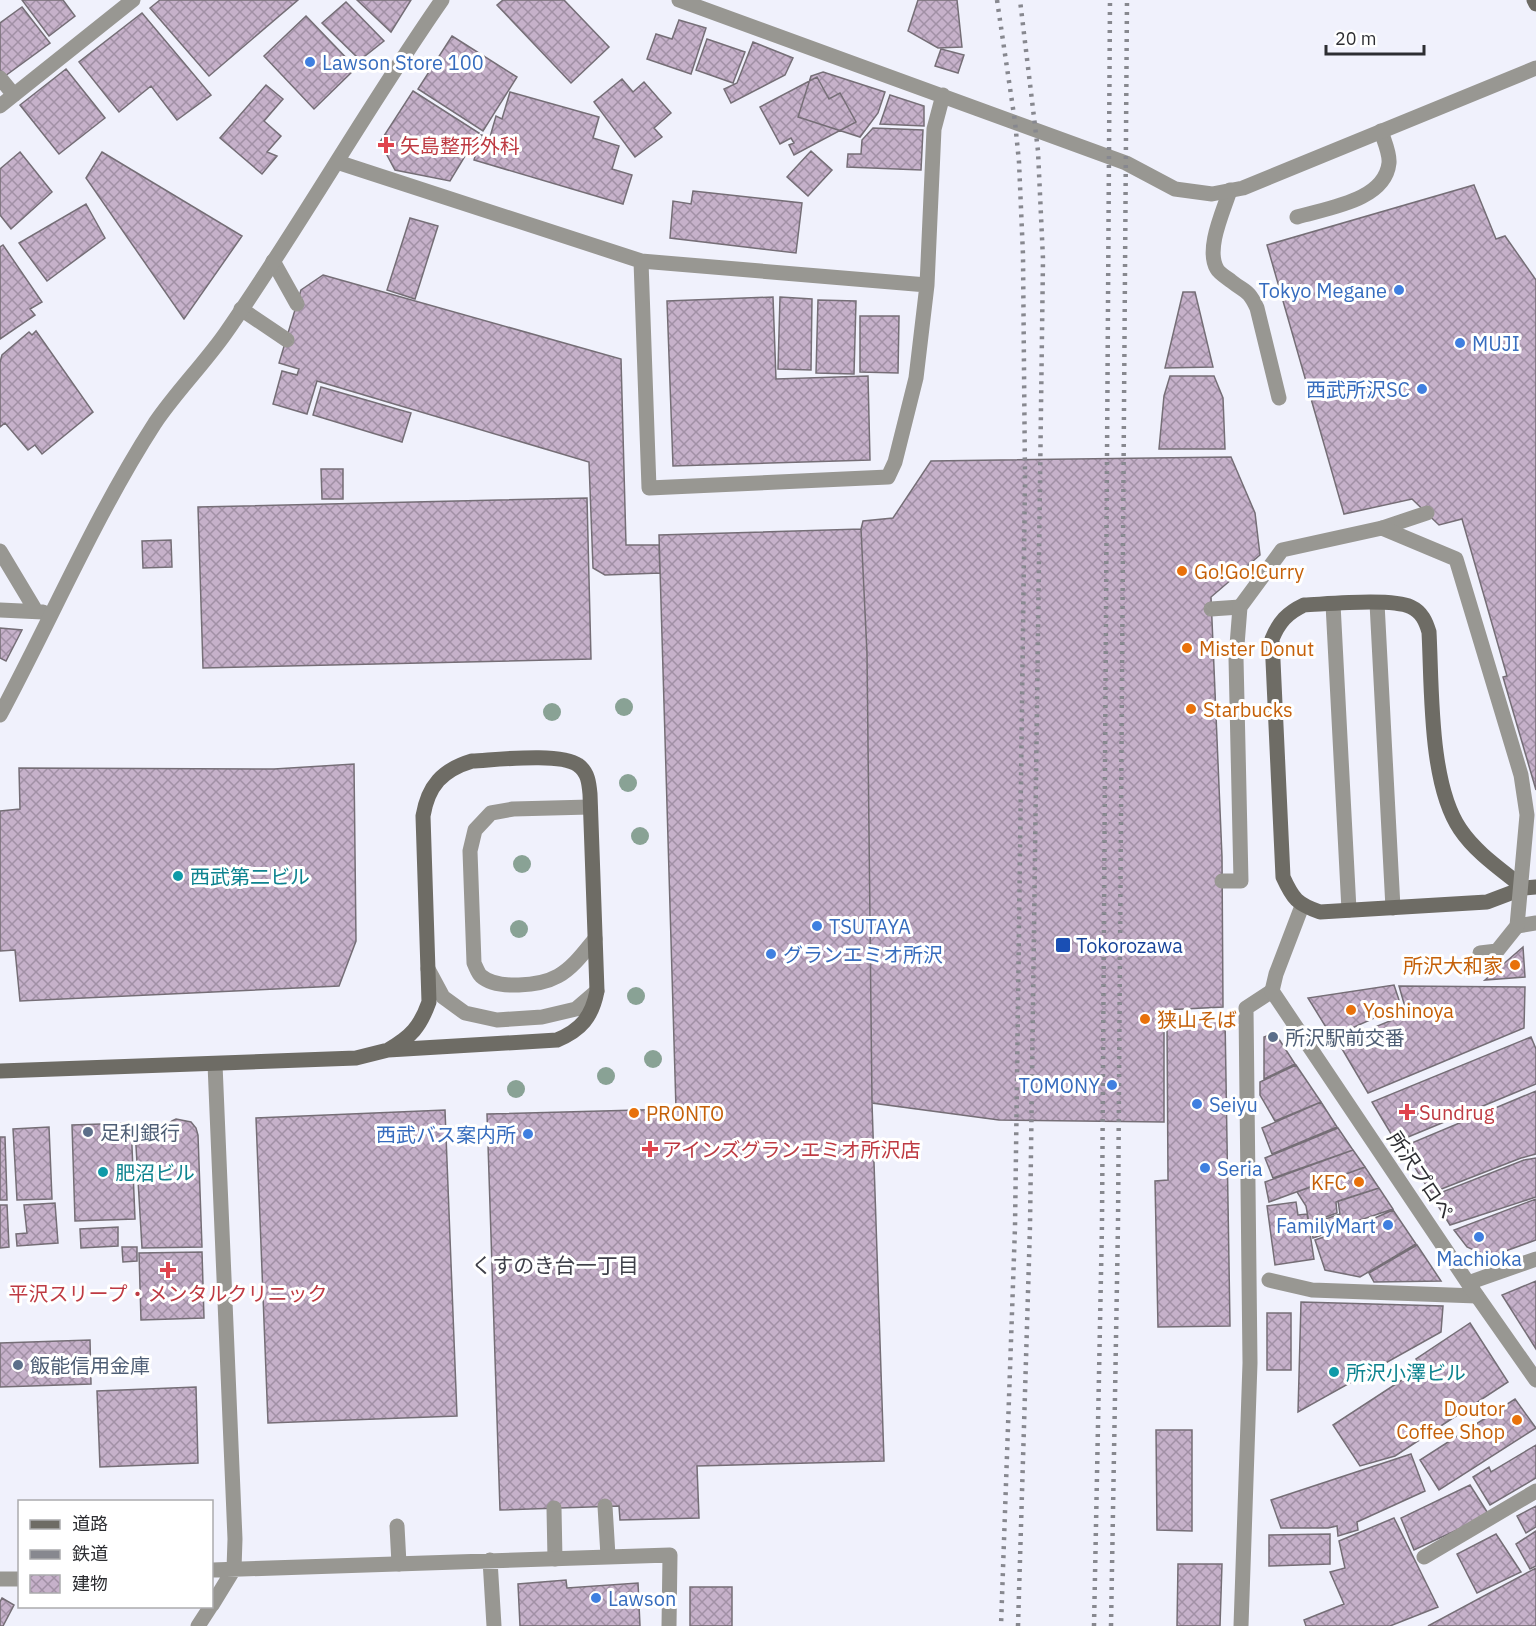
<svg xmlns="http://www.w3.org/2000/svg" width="1536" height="1626" viewBox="0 0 1536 1626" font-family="'IBM Plex Sans','Noto Sans JP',sans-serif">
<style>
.building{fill:url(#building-cross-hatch);stroke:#756e76;stroke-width:1.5}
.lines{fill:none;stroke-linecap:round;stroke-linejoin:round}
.lane{stroke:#989792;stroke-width:15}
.street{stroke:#989792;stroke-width:15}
.secondary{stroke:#6e6c65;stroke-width:15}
.rail{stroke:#87888f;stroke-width:4.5;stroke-dasharray:3 6;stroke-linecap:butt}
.street-bridge{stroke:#989792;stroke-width:15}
.tree{fill:#89a295}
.shop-dot{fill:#3f7fe0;stroke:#fff;stroke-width:2}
.health-dot{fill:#e0444e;stroke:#fff;stroke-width:2}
.food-dot{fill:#e8710a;stroke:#fff;stroke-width:2}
.culture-dot{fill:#0f9aa8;stroke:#fff;stroke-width:2}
.transit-dot{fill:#1a4fb4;stroke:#fff;stroke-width:2}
.service-dot{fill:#5c6f8a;stroke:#fff;stroke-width:2}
.labels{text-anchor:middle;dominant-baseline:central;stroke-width:6;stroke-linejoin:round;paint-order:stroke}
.shop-label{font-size:20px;fill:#366cbe;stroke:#fff;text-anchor:start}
.health-label{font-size:20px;fill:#be3a42;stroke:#fff;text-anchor:start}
.food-label{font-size:20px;fill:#c56008;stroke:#fff;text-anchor:start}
.culture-label{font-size:20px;fill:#0d838f;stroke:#fff;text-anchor:start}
.transit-label{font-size:20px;fill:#164399;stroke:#fff;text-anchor:start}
.service-label{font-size:20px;fill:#4e5e75;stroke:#fff;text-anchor:start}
.street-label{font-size:20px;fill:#2d2e32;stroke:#fff}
.neighbourhood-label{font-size:21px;fill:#3f4049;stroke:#fff}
</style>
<defs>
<pattern id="building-cross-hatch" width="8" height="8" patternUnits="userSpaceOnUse" patternTransform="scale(1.5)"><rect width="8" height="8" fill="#c6b1ca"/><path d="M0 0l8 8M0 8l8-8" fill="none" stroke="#a190a5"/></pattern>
</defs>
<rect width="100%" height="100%" fill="#f0f1fc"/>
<path class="building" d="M 22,0 L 63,0 L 75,16 L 49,36 Z
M 160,0 L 298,0 L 209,76 L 150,8 Z
M 357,0 L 411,0 L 391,32 Z
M 503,0 L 564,0 L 609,47 L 571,83 L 497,5 Z
M 918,0 L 957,0 L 962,47 L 938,48 L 908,31 Z
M 346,2 L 384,41 L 360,60 L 322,23 Z
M 22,7 L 50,43 L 5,76 L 0,70 L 0,23 Z
M 142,13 L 211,95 L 177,120 L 151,86 L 119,112 L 79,62 Z
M 306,16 L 356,68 L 314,109 L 264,56 Z
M 679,20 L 706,28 L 691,74 L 647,59 L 656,34 L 672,39 Z
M 452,36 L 517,77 L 483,131 L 418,89 Z
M 707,39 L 745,52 L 733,83 L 696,70 Z
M 753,42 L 793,58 L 785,75 L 731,103 L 724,89 L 737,83 Z
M 941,49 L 964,55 L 958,73 L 935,66 Z
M 66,69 L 105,118 L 59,154 L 20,105 Z
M 823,72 L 885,92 L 878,113 L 860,137 L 798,117 L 811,76 Z
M 817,77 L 829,99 L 840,93 L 856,122 L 794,155 L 789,145 L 794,143 L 791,138 L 780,144 L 760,107 Z
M 622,79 L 633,92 L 644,82 L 671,113 L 654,128 L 662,137 L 635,157 L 594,102 Z
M 266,85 L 283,99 L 264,121 L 281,136 L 267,152 L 277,156 L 262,174 L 220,138 Z
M 413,91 L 479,133 L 450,181 L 395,170 L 380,142 Z
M 510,92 L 599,117 L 593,138 L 619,146 L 612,169 L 632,175 L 623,204 L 474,160 L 481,135 L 490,137 L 496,116 L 502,119 Z
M 890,95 L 924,106 L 924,126 L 880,124 Z
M 873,128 L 923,130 L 921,170 L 847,167 L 848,154 L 861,154 L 862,140 Z
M 811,151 L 832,170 L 808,196 L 787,177 Z
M 20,152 L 52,192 L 11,229 L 0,215 L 0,169 Z
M 102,152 L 242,236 L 184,319 L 86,178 Z
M 1474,185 L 1496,239 L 1505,236 L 1536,280 L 1536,790 L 1503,677 L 1507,676 L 1462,519 L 1439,525 L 1412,499 L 1344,514 L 1267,245 Z
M 693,191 L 802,203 L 796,253 L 670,238 L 673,201 L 691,204 Z
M 86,204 L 105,238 L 47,281 L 19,243 Z
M 410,218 L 438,226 L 415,299 L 387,290 Z
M 3,245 L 42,302 L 30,309 L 35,315 L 0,339 L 0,247 Z
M 323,275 L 621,359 L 626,545 L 659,545 L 660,573 L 605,575 L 593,568 L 589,462 L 317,381 L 307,414 L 273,404 L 282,371 L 297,375 L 299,369 L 279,363 L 301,290 Z
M 1183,292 L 1195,292 L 1213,367 L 1165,368 Z
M 773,297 L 776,379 L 868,376 L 870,460 L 673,466 L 667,301 Z
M 780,297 L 812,299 L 811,370 L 778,369 Z
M 818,300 L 856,301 L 854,374 L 816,373 Z
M 860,316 L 899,316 L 898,373 L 860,372 Z
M 36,331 L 93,412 L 42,454 L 35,445 L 28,450 L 5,423 L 0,427 L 0,362 L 2,355 L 29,332 L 32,335 Z
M 1170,376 L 1214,376 L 1223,398 L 1225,449 L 1159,449 L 1164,396 Z
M 321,387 L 411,413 L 402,442 L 313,415 Z
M 1231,457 L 1255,513 L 1260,555 L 1211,597 L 1222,857 L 1223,1007 L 1164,1010 L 1164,1122 L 999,1120 L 872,1103 L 867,653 L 861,529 L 863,521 L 893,518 L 931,461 Z
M 321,469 L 343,469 L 343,499 L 322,499 Z
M 587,498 L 591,659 L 203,668 L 198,507 Z
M 861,529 L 867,653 L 872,1103 L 884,1461 L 697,1466 L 699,1518 L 620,1520 L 619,1506 L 500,1510 L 487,1114 L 676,1109 L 659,535 Z
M 171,540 L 172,567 L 143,568 L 142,541 Z
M 0,628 L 22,630 L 6,661 L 0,658 Z
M 354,764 L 356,941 L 339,986 L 20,1001 L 15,950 L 0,951 L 0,811 L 20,809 L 19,768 L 274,769 Z
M 1523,947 L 1525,977 L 1485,980 Z
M 1394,985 L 1401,1006 L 1332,1037 L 1308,998 Z
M 1399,986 L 1525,987 L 1524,1028 L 1368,1093 L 1338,1042 L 1407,1014 Z
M 1225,1017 L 1230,1326 L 1158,1327 L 1155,1181 L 1168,1180 L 1167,1018 Z
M 1275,1033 L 1295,1064 L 1264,1079 L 1264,1037 Z
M 1531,1037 L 1536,1049 L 1536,1084 L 1396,1142 L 1372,1102 Z
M 1296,1065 L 1321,1102 L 1275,1121 L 1260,1095 L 1260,1082 Z
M 1536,1091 L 1536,1154 L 1521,1158 L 1431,1193 L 1402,1147 Z
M 1321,1102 L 1337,1127 L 1272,1154 L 1262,1128 Z
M 445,1110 L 457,1416 L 268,1423 L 256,1118 Z
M 176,1119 L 191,1122 L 196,1128 L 198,1135 L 202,1247 L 142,1248 L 135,1129 L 165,1127 L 172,1121 Z
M 131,1123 L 135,1219 L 75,1221 L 72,1125 Z
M 49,1127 L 52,1199 L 17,1200 L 13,1129 Z
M 1338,1128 L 1353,1150 L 1273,1178 L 1265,1158 Z
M 0,1137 L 5,1137 L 7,1200 L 0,1200 Z
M 1353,1150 L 1365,1167 L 1269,1202 L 1265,1182 Z
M 1536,1158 L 1536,1197 L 1450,1225 L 1432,1196 L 1524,1160 Z
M 1365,1167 L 1379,1188 L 1336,1202 L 1337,1213 L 1309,1223 L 1306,1206 L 1297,1192 Z
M 1379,1188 L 1393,1209 L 1354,1222 L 1356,1224 L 1313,1238 L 1311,1224 L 1340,1214 L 1338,1201 Z
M 1536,1199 L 1536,1240 L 1489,1257 L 1467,1247 L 1454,1230 Z
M 1296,1202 L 1298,1215 L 1307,1214 L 1314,1259 L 1275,1265 L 1267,1206 Z
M 55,1203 L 58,1243 L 17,1246 L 16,1234 L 27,1233 L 24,1205 Z
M 0,1205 L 7,1205 L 9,1247 L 0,1248 Z
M 1393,1210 L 1416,1244 L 1360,1277 L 1325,1270 L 1315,1240 L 1359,1225 Z
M 118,1227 L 118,1246 L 81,1248 L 80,1229 Z
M 1417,1245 L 1441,1281 L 1374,1282 L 1369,1273 Z
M 122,1247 L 137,1247 L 137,1261 L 123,1262 Z
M 202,1252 L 204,1318 L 141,1320 L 139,1253 Z
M 1536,1281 L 1536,1349 L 1502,1295 Z
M 1301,1302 L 1443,1306 L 1441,1332 L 1298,1412 Z
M 1267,1313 L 1291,1313 L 1291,1370 L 1267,1370 Z
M 1470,1323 L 1508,1382 L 1395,1456 L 1360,1466 L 1333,1425 L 1422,1367 L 1416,1359 Z
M 90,1340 L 91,1384 L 0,1387 L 0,1343 Z
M 196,1387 L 198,1463 L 100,1467 L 97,1391 Z
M 1515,1399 L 1536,1428 L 1439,1490 L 1420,1460 Z
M 1156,1430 L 1192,1430 L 1192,1531 L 1157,1530 Z
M 1536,1445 L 1536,1478 L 1490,1505 L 1473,1477 L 1489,1467 L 1491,1472 Z
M 1411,1454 L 1425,1491 L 1357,1522 L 1358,1530 L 1338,1536 L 1337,1526 L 1328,1528 L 1281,1528 L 1271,1500 Z
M 1470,1485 L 1489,1515 L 1414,1550 L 1401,1518 Z
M 1536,1506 L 1536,1527 L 1526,1533 L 1517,1516 Z
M 1394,1518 L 1438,1607 L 1390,1626 L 1306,1626 L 1304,1620 L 1344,1604 L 1330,1572 L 1345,1568 L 1339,1541 Z
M 1536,1531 L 1536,1566 L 1530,1569 L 1516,1544 Z
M 1330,1534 L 1330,1564 L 1269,1566 L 1269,1535 Z
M 1496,1534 L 1521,1572 L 1477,1593 L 1457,1554 Z
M 1178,1564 L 1222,1564 L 1220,1626 L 1177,1626 Z
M 1536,1568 L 1536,1626 L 1428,1626 Z
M 566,1580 L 567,1588 L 638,1583 L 640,1626 L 520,1626 L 518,1584 Z
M 690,1587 L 732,1587 L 732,1626 L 690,1626 Z
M 2,1598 L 14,1605 L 3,1626 L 0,1626 L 0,1602 Z"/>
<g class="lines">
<path class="lane" d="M 1230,190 C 1224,210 1205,249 1217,269 C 1219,273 1227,278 1231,281 C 1246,293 1248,289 1257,308 L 1279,398
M 1297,217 C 1327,208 1385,201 1389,163 C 1390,153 1384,141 1381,131
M 273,261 L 297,304
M 241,309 L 287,340
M 0,551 L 36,611
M 1377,603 L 1393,908
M 1333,604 L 1349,910
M 0,610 L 43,612
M 590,807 L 513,809 L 491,813 L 475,830 L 470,851 L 474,963 C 476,967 478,973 481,976 C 497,990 540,986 558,976 C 573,968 585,951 595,939
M 428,969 L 443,997 L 465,1013 L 497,1020 L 542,1017 L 576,1009 L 597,991
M 1269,1280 L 1312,1290 L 1477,1296
M 605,1506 L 608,1556
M 554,1508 L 555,1559
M 397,1526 L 399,1564
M 1424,1557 L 1536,1491
M 1241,1626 L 1250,1363 L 1246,1008 L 1272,991"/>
<path class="street" d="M 679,0 L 1126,163 L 1175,189 L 1212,194 L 1243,188 L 1536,68
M 0,78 L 14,95
M 0,106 L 133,0
M 337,162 L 641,261 L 927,285
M 641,261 L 649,488 L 888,477 L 895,462 L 916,378 L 927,285 L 934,129 L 943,95
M 1382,528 L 1427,513
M 1211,609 L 1240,607
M 0,715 C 52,618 95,516 155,423 C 176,392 203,365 225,334 C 301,225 366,109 442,0
M 1302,906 L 1276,974 L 1272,991 L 1468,1283 L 1536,1380
M 1517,926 L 1536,923
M 1468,1283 L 1536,1259
M 490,1560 L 494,1626
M 212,1570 L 670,1555 L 669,1626
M 0,1579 L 20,1579
M 212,1605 L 234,1569 L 235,1539 L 215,1064
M 198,1626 L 211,1606"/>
<path class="secondary" d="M 1534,0 L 1536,4
M 1524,888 C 1502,870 1476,853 1460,829 C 1429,783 1432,688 1429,632 C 1426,622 1422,612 1411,607 C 1392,598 1328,604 1304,605 C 1287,613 1279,622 1272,639 L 1283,877 C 1293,899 1297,904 1320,912 L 1487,902 L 1524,888 L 1536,887
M 0,1071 L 356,1058 L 388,1050 L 557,1040 C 581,1030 592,1017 597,991 L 590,794 C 589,783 588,772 578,765 C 561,752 495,760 472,761 C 442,770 428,786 423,816 L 429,1002 C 420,1027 411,1037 388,1050"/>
<path class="rail" d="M 997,0 L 1015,122 L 1019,162 L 1023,255 L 1025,480 L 1015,1227 L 1001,1626
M 1018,1626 L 1030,1226 L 1043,259 L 1038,151 L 1020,0
M 1094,1626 L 1102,1224 L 1110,0
M 1111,1626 L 1118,1224 L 1127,0"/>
<path class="street-bridge" d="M 1222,881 L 1241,881 L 1236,658 L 1240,607 L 1282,550 L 1382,528 L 1456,559 L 1521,775 L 1527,815 L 1517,926 L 1497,951 L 1480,953"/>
</g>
<g class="tree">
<circle cx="624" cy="707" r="9"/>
<circle cx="552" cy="712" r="9"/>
<circle cx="628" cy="783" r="9"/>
<circle cx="640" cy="836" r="9"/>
<circle cx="522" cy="864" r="9"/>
<circle cx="519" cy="929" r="9"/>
<circle cx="636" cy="996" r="9"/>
<circle cx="653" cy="1059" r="9"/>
<circle cx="606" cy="1076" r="9"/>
<circle cx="516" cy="1089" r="9"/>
</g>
<g class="shop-dot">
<circle cx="310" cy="62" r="6"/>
<circle cx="1399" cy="290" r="6"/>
<circle cx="1460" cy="343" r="6"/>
<circle cx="1422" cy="389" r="6"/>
<circle cx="817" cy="926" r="6"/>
<circle cx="771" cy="954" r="6"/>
<circle cx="1112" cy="1085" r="6"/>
<circle cx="1197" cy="1104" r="6"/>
<circle cx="528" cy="1134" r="6"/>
<circle cx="1205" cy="1168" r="6"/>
<circle cx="1388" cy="1225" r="6"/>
<circle cx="1479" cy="1237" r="6"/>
<circle cx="596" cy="1598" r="6"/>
</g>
<g class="health-dot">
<path d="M383 136h6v6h6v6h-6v6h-6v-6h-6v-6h6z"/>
<path d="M1404 1103h6v6h6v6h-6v6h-6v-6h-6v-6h6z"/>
<path d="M647 1140h6v6h6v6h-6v6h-6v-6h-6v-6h6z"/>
<path d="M165 1261h6v6h6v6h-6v6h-6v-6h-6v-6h6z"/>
</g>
<g class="food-dot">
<circle cx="1182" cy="571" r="6"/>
<circle cx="1187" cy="648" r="6"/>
<circle cx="1191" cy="709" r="6"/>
<circle cx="1515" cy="965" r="6"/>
<circle cx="1351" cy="1010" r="6"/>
<circle cx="1145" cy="1019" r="6"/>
<circle cx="634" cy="1113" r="6"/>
<circle cx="1359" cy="1182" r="6"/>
<circle cx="1517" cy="1420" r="6"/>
</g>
<g class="culture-dot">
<circle cx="178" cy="876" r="6"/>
<circle cx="103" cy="1172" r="6"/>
<circle cx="1334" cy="1372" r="6"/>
</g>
<rect class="transit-dot" x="1055" y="937" width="16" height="16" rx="3"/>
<g class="service-dot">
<circle cx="1273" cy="1037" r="6"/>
<circle cx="88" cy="1132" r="6"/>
<circle cx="18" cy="1365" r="6"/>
</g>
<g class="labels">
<g class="shop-label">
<text x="322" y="62">Lawson Store 100</text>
<text x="1387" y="290" text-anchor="end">Tokyo Megane</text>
<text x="1472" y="343">MUJI</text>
<text x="1410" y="389" text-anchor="end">西武所沢SC</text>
<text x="829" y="926">TSUTAYA</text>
<text x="783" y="954">グランエミオ所沢</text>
<text x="1100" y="1085" text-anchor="end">TOMONY</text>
<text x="1209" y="1104">Seiyu</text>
<text x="516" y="1134" text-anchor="end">西武バス案内所</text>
<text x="1217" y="1168">Seria</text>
<text x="1376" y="1225" text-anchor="end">FamilyMart</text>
<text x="1479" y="1258" text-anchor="middle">Machioka</text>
<text x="608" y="1598">Lawson</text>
</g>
<g class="health-label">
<text x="400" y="145">矢島整形外科</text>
<text x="1419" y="1112">Sundrug</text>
<text x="662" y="1149">アインズグランエミオ所沢店</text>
<text x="168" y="1293" text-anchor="middle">平沢スリープ・メンタルクリニック</text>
</g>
<g class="food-label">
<text x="1194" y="571">Go!Go!Curry</text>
<text x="1199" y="648">Mister Donut</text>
<text x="1203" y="709">Starbucks</text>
<text x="1503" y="965" text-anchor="end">所沢大和家</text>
<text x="1363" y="1010">Yoshinoya</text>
<text x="1157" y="1019">狭山そば</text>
<text x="646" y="1113">PRONTO</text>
<text x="1347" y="1182" text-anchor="end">KFC</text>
<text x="1505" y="1408" text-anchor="end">Doutor<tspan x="1505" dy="23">Coffee Shop</tspan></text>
</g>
<g class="culture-label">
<text x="190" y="876">西武第二ビル</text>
<text x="115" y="1172">肥沼ビル</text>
<text x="1346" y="1372">所沢小澤ビル</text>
</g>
<g class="transit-label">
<text x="1076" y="945">Tokorozawa</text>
</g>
<g class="service-label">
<text x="1285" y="1037">所沢駅前交番</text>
<text x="100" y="1132">足利銀行</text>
<text x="30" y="1365">飯能信用金庫</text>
</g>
<g class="street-label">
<text transform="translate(1421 1175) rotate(56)">所沢プロペ</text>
</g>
<g class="neighbourhood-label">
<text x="555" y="1265">くすのき台一丁目</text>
</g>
</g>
<rect x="18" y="1500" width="195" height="108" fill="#ffffff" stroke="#ababad" stroke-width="1.5"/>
<rect x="30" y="1520" width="30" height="9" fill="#6e6c65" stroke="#ababad" stroke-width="1.5"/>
<text x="72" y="1530" font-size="18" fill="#2d2e32">道路</text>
<rect x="30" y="1550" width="30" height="9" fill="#87888f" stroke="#ababad" stroke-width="1.5"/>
<text x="72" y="1560" font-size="18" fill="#2d2e32">鉄道</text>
<rect x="30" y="1575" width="30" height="18" fill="url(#building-cross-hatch)" stroke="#ababad" stroke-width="1.5"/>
<text x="72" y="1590" font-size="18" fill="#2d2e32">建物</text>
<path d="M1326 45v9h98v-9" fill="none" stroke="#2d2e32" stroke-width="3"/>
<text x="1335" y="45" font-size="18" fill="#2d2e32" stroke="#ffffff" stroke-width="4.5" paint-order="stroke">20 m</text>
</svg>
